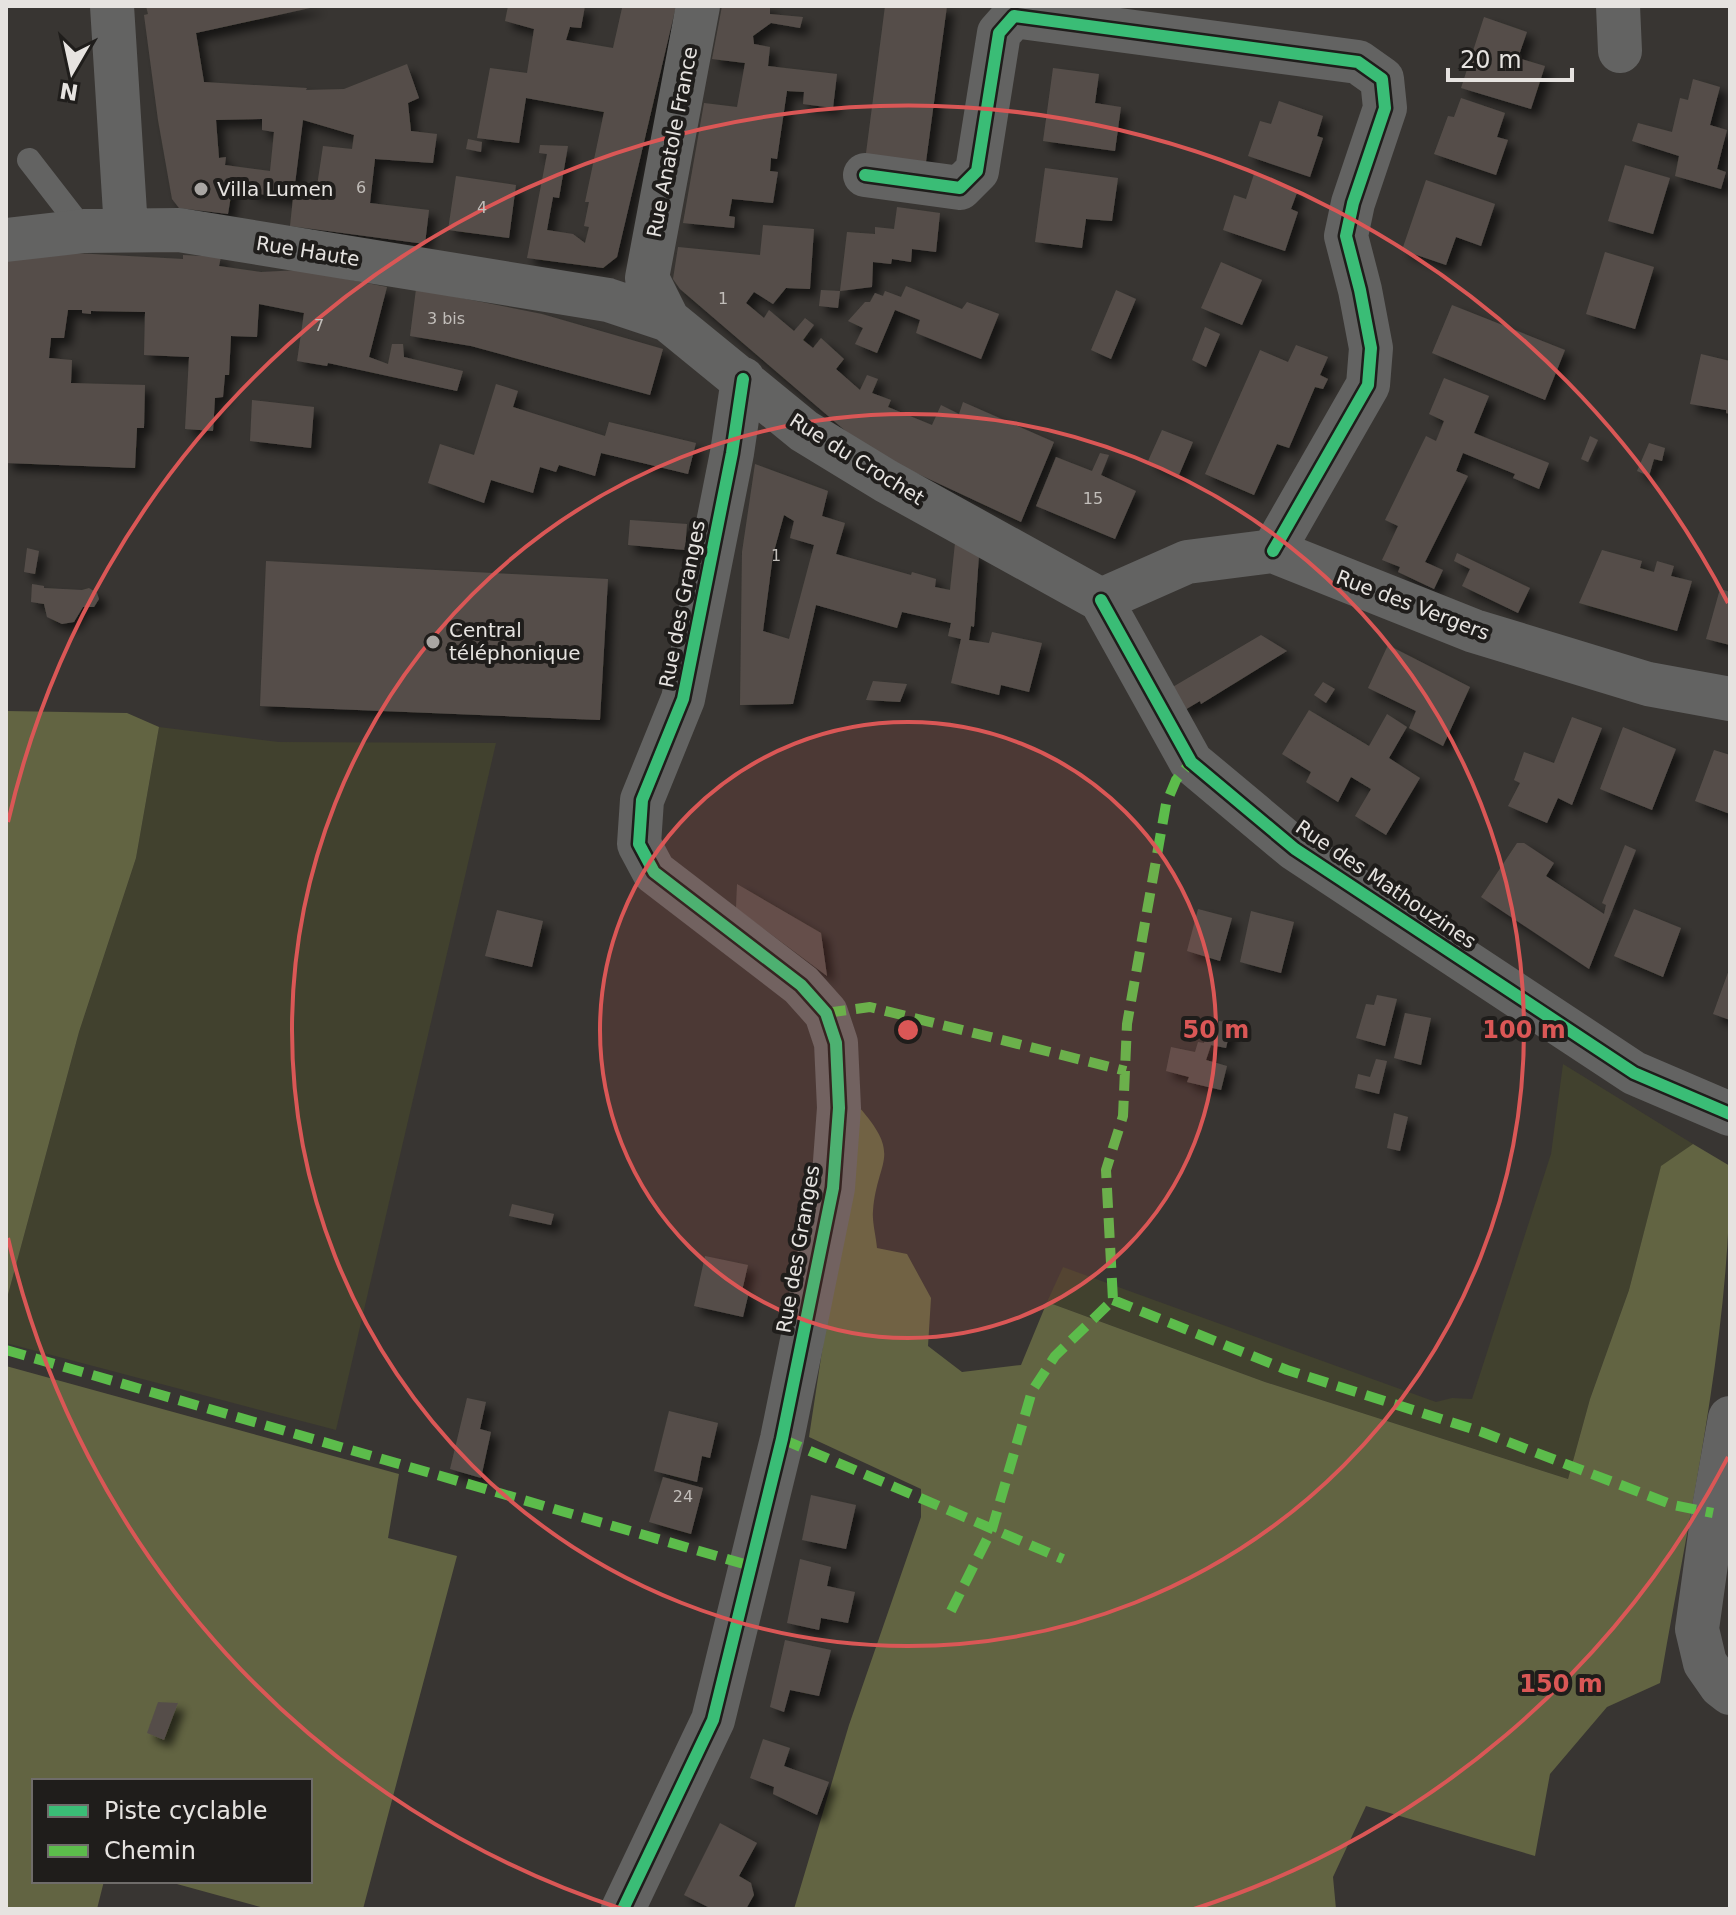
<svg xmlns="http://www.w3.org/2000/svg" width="1736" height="1915" viewBox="0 0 1736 1915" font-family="'DejaVu Sans',sans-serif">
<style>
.green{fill:#41412e}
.forest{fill:#626442}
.building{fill:#554e49;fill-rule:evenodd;filter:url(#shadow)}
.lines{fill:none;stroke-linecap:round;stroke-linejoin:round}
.service{stroke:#636362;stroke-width:24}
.minor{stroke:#636362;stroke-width:44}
.quiet{stroke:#5cbc4b;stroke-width:10;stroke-dasharray:20 10;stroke-linecap:butt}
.cycleway-casing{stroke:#1f1d1b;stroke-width:17}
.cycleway{stroke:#3abd76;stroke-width:12}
.ring{fill:none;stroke:#da5756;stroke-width:4}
.poi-dot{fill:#a9a6a3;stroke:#1f1d1b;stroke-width:3}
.labels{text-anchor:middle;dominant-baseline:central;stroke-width:8;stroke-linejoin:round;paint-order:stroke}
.number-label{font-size:16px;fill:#c2beba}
.street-label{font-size:20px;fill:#e6e3e0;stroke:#1f1d1b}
.poi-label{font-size:20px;fill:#e6e3e0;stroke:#1f1d1b;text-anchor:start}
.centre{fill:#da5756;stroke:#1f1d1b;stroke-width:4}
.ring-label{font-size:24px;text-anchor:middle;font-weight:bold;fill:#da5756;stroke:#1f1d1b;stroke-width:8;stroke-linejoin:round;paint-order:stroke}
</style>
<defs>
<filter id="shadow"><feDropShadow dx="7" dy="7" stdDeviation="4" flood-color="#0009"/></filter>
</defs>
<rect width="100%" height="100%" fill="#383532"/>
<path class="green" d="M 159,727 L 279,742 L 496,743 L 336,1430 L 6,1343 L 6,1302 L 79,1032 L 136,858 Z
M 1563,1064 L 1693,1144 L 1661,1167 L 1629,1290 L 1590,1399 L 1568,1479 L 1265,1382 L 1047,1302 L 1063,1267 L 1436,1402 L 1452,1398 L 1472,1399 L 1551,1154 Z"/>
<path class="forest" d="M 6,711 L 127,713 L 159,727 L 136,858 L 79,1032 L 6,1302 Z
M 859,1107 C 903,1157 877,1159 873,1211 C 872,1222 876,1236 877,1248 L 907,1254 L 931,1298 L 928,1346 L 962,1372 L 1021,1365 L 1047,1302 L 1265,1382 L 1568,1479 L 1590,1399 L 1629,1290 L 1661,1166 L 1693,1144 L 1730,1166 C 1730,1340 1689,1513 1660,1683 L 1607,1707 L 1550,1774 L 1535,1856 L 1366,1806 L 1333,1877 L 1336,1909 L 794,1909 L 849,1725 L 921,1517 L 921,1489 L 809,1437 Z
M 6,1366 L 399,1474 L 388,1538 L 457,1556 L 363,1909 L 268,1909 L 166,1881 L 310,1881 L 310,1781 L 34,1781 L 34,1881 L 104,1881 L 97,1909 L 6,1909 Z"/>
<path class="building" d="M 146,6 L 319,6 L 196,33 L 204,82 L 307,88 L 306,90 L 344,89 L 407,64 L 419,98 L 408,103 L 411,131 L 437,134 L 433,163 L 375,159 L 370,203 L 429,210 L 425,244 L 290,226 L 293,198 L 250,193 L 251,185 L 233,183 L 228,214 L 179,208 L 172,199 L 158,120 L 144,15 L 148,14 ZM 262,119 L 262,130 L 274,132 L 270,171 L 225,165 L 226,157 L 219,158 L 216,120 ZM 303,120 L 354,135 L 352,149 L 323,146 L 317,186 L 295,184 Z
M 508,6 L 585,6 L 581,28 L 570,27 L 566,40 L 613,48 L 622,8 L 676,6 L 617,257 L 603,268 L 527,258 L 547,154 L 539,153 L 540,145 L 568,146 L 559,198 L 553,197 L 547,230 L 573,234 L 585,243 L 589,227 L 584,226 L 589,202 L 585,202 L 604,112 L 526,98 L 519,143 L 477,138 L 490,68 L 527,73 L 534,29 L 505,21 Z
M 722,6 L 770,6 L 770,14 L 803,17 L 800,28 L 771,23 L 753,36 L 754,44 L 770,47 L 768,66 L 837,74 L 833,108 L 803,104 L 804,92 L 787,91 L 777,159 L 771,158 L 770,171 L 778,172 L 773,203 L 732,199 L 729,216 L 735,217 L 734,228 L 683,223 L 704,103 L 737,107 L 745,63 L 712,59 Z
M 885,6 L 947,6 L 925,169 L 865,161 Z
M 1484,17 L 1527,32 L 1518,58 L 1545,66 L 1531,109 L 1461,88 Z
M 1053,68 L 1099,74 L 1095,103 L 1121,107 L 1115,151 L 1043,141 Z
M 1693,79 L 1720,87 L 1710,125 L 1727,130 L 1717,169 L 1726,172 L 1721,189 L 1675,176 L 1679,156 L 1632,141 L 1638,123 L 1672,132 L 1680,98 L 1688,100 Z
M 1461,98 L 1505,113 L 1497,137 L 1508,140 L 1496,175 L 1434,154 L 1448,116 L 1454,117 Z
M 1279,101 L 1323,116 L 1317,136 L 1323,138 L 1310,177 L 1248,156 L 1260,121 L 1271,124 Z
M 468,139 L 482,142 L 481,152 L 466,149 Z
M 1625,165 L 1670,178 L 1653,234 L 1608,221 Z
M 1045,168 L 1118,178 L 1112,221 L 1086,219 L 1082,248 L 1035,242 Z
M 1254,174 L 1298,190 L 1291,209 L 1298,212 L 1285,251 L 1223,230 L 1234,195 L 1246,199 Z
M 456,176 L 516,185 L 509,238 L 448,230 Z
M 1426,180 L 1495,204 L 1481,246 L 1456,237 L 1446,265 L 1402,250 Z
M 897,207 L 940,213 L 936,252 L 912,249 L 911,262 L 892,259 L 891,264 L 873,262 L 872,287 L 840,291 L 847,232 L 875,234 L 875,227 L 894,229 Z
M 763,225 L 814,229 L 810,289 L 786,288 L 773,304 L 754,292 L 746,303 L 764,318 L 769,310 L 794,331 L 805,318 L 814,325 L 803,340 L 813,348 L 821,338 L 844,359 L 836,369 L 860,390 L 867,375 L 878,379 L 872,393 L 891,400 L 888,407 L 932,425 L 941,405 L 959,414 L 963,402 L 1054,442 L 1021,522 L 869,451 L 680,289 L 673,279 L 678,247 L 760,255 Z
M 56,252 L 183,259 L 183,255 L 221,257 L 219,266 L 261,272 L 300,270 L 387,287 L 369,357 L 388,364 L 392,344 L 403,344 L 404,357 L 463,371 L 457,391 L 328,363 L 327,366 L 297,361 L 304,313 L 259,304 L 257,337 L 231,336 L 229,375 L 225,375 L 223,397 L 215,398 L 213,431 L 185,429 L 189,357 L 144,355 L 145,312 L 91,311 L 91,314 L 82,313 L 82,310 L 68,310 L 64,338 L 51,338 L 49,358 L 72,360 L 71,383 L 145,385 L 144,428 L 137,428 L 135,468 L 6,463 L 6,259 Z
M 1605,252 L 1654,267 L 1635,329 L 1586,314 Z
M 1221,262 L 1262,280 L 1242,325 L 1201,308 Z
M 906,286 L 962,309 L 967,302 L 999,314 L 981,359 L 916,333 L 920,320 L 895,310 L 877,353 L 855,344 L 863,328 L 848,321 L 865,302 L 870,302 L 875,293 L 883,296 L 885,291 L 901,297 Z
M 416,289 L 542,314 L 663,349 L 650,395 L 471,346 L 410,336 Z
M 821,290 L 840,291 L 838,308 L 819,306 Z
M 1116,290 L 1136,299 L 1111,359 L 1091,350 Z
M 1452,305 L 1565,350 L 1545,400 L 1432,353 Z
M 1205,327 L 1220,334 L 1206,367 L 1192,360 Z
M 1296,345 L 1328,357 L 1320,375 L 1328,379 L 1323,389 L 1315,387 L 1289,448 L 1277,444 L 1254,495 L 1205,474 L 1260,350 L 1288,362 Z
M 1701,354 L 1730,361 L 1730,414 L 1726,413 L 1726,410 L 1690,404 Z
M 1444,378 L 1489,396 L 1474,433 L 1549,463 L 1539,489 L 1513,478 L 1515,474 L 1463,453 L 1456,471 L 1468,476 L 1425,562 L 1443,570 L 1434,589 L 1398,572 L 1400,567 L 1382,560 L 1398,526 L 1385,520 L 1426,436 L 1436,441 L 1444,421 L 1429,414 Z
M 496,384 L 518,391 L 513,407 L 605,436 L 609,422 L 696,443 L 688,474 L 601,453 L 595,476 L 559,465 L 556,472 L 540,467 L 533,493 L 491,480 L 484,503 L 428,483 L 440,444 L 474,455 Z
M 252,400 L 314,407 L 311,448 L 250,441 Z
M 1162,430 L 1193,442 L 1179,475 L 1148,461 Z
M 1590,436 L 1598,440 L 1588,462 L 1581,459 Z
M 1649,443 L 1665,448 L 1662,461 L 1654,459 L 1649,476 L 1637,471 Z
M 1100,453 L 1109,455 L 1101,475 L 1136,491 L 1115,539 L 1036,506 L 1056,457 L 1092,471 Z
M 755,464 L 828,491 L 822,516 L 845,523 L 836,554 L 911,575 L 912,572 L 936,579 L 935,587 L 950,590 L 955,543 L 979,555 L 974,627 L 971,626 L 969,640 L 989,643 L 992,632 L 1042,643 L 1029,692 L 1001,685 L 999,695 L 951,683 L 961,639 L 948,636 L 951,623 L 902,612 L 897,628 L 816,605 L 793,704 L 740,705 L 742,552 ZM 784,515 L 794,521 L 790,538 L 814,545 L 789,639 L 763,631 L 773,555 Z
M 630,520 L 687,524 L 685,550 L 628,545 Z
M 27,548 L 39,551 L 35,574 L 24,572 Z
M 1602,550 L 1642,561 L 1640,568 L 1654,572 L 1657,561 L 1674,566 L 1671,576 L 1692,581 L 1677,631 L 1579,603 Z
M 1457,553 L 1530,588 L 1518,613 L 1462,586 L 1470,569 L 1454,561 Z
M 266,561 L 608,579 L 600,720 L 260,706 Z
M 32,584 L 44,586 L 44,588 L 82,590 L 89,588 L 97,593 L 99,599 L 94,607 L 83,607 L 74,622 L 62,624 L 47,617 L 44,604 L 31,602 Z
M 1720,589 L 1730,592 L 1730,645 L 1706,639 Z
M 1261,635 L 1287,651 L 1201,704 L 1200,701 L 1183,711 L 1171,688 Z
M 1388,645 L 1470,687 L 1443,746 L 1409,728 L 1416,711 L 1368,688 Z
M 873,681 L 907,684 L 900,702 L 866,700 Z
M 1323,682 L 1335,689 L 1326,703 L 1314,695 Z
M 1309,710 L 1369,746 L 1387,714 L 1407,727 L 1389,758 L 1420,778 L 1386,835 L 1355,816 L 1371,789 L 1351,777 L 1338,802 L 1306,782 L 1311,772 L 1282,754 Z
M 1572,717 L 1602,728 L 1572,805 L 1558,798 L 1547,823 L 1508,806 L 1520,783 L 1514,780 L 1524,752 L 1554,763 Z
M 1623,727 L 1676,749 L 1652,810 L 1600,789 Z
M 1714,750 L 1730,755 L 1730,814 L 1695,801 Z
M 1517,843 L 1524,843 L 1554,863 L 1546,876 L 1604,914 L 1606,905 L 1602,903 L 1625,845 L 1636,850 L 1589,969 L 1481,897 Z
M 737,884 L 821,933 L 827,976 L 736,908 Z
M 1198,909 L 1232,918 L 1220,961 L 1187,951 Z
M 1634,909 L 1681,928 L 1663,977 L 1614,956 Z
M 497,910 L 543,921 L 532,967 L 485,956 Z
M 1251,911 L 1294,922 L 1281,973 L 1240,962 Z
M 1730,967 L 1730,1020 L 1713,1014 Z
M 1377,995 L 1397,999 L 1385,1046 L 1356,1038 L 1366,1004 L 1374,1005 Z
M 1405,1013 L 1431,1018 L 1421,1065 L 1394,1058 Z
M 1219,1021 L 1232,1023 L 1226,1048 L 1211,1045 L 1206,1060 L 1227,1066 L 1221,1090 L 1187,1082 L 1189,1077 L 1166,1071 L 1171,1047 L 1195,1052 L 1198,1042 L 1204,1043 L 1207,1029 L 1217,1029 Z
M 1376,1059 L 1387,1061 L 1379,1094 L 1355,1088 L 1358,1074 L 1370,1077 Z
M 1394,1113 L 1408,1117 L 1400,1151 L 1387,1148 Z
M 512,1204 L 554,1214 L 551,1225 L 509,1216 Z
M 705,1256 L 748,1265 L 742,1291 L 749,1292 L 743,1317 L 694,1306 Z
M 467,1398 L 486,1402 L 480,1429 L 491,1432 L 481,1478 L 450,1469 Z
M 669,1411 L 718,1423 L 710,1458 L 702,1456 L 697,1482 L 654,1471 Z
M 663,1477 L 703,1488 L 691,1534 L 649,1522 Z
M 811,1495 L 856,1505 L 846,1549 L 802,1540 Z
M 800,1559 L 831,1567 L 827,1586 L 855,1592 L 848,1623 L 821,1618 L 819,1630 L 787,1623 Z
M 785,1640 L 831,1650 L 819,1696 L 790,1690 L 784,1712 L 770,1707 Z
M 158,1702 L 178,1703 L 164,1740 L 147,1733 Z
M 763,1739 L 790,1748 L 784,1766 L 829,1782 L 817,1815 L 773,1794 L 774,1787 L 750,1778 Z
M 720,1823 L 757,1843 L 739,1876 L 751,1883 L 754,1895 L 746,1909 L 712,1909 L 684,1895 Z"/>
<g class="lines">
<path class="service" d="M 29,160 L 84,231"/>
<path class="minor" d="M 112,6 L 126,229
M 1618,6 L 1620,51
M 865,175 L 960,188 L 977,171 L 999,33 L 1014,16 L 1358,62 L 1382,79 L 1385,108 L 1353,203 L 1346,236 L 1360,290 L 1371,348 L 1368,385 L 1273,551
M 6,240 L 84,231 L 179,230 L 608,300 L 668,320
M 647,278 L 668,320 L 804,431 L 886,481 L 1101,600
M 647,278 L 698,6
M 1101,600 L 1191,762 L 1295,849 L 1634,1073 L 1730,1114
M 1101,600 L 1187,562 L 1273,551 L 1474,631 L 1648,684 L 1730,699
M 1730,1418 L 1713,1513 L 1697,1629 L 1705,1663 L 1721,1686 L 1730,1693
M 623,1909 L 713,1720 L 782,1439 L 833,1188 L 839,1108 L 836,1043 L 826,1013 L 801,985 L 654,872 L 639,844 L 642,800 L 683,699 L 732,453 L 743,379"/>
<path class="quiet" d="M 826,1013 L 870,1007 L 1126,1071
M 1113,1300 L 1287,1370 L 1482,1432 L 1673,1505 L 1713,1513
M 6,1350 L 751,1566
M 782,1439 L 1063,1559
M 951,1611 L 992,1529 L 1032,1391 L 1055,1356 L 1113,1300 L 1106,1170 L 1123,1116 L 1127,1024 L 1166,804 L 1176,780 L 1191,762"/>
<g class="cycleway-casing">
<path id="cycleway" d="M 865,175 L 960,188 L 977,171 L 999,33 L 1014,16 L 1358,62 L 1382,79 L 1385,108 L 1353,203 L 1346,236 L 1360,290 L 1371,348 L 1368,385 L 1273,551
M 1101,600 L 1191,762 L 1295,849 L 1634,1073 L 1730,1114
M 623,1909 L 713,1720 L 782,1439 L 833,1188 L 839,1108 L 836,1043 L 826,1013 L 801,985 L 654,872 L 639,844 L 642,800 L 683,699 L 732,453 L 743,379"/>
</g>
<use href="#cycleway" class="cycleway"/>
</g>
<circle cx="908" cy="1030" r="308" fill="#da5756" fill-opacity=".12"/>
<g class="ring">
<circle cx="908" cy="1030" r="308"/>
<circle cx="908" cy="1030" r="616"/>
<path d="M1728 1457A924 924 0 0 1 1194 1909M622 1909A924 924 0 0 1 8 1238M8 822A924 924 0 0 1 1728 603"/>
</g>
<g class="poi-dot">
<circle cx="201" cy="189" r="8"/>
<circle cx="433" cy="642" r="8"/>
</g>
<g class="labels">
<g class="number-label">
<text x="361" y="187">6</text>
<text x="482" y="207">4</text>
<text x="723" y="298">1</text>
<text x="446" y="318">3 bis</text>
<text x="319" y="325">7</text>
<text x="1093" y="498">15</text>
<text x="776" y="555">1</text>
<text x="683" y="1496">24</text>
</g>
<g class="street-label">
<text transform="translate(672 142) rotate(-79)">Rue Anatole France</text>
<text transform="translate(308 251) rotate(9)">Rue Haute</text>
<text transform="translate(857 459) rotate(32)">Rue du Crochet</text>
<text transform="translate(682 604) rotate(-79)">Rue des Granges</text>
<text transform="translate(1413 605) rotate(21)">Rue des Vergers</text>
<text transform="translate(1386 884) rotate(34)">Rue des Mathouzines</text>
<text transform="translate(798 1249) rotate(-80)">Rue des Granges</text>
</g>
<g class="poi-label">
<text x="217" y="189">Villa Lumen</text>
<text x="449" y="630">Central<tspan x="449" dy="23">téléphonique</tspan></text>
</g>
</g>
<circle cx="908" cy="1030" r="12" class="centre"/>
<g class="ring-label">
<text x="1216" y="1038">50 m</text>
<text x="1524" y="1038">100 m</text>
<text x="1561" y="1692">150 m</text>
</g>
<rect width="1736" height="1915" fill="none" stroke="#e6e3e0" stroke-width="16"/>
<rect x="32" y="1779" width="280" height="104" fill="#1f1d1b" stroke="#6f6c6a" stroke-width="2"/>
<rect x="48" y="1805" width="40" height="12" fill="#3abd76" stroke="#6f6c6a" stroke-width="2"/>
<text x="104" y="1819" font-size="24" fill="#e6e3e0">Piste cyclable</text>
<rect x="48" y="1845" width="40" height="12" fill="#5cbc4b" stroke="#6f6c6a" stroke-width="2"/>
<text x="104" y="1859" font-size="24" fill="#e6e3e0">Chemin</text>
<g transform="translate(72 72) rotate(189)" stroke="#1f1d1b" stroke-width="6" paint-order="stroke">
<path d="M0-6L14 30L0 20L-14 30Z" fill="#e6e3e0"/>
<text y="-12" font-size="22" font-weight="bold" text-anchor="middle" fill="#e6e3e0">N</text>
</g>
<path d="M1448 68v12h124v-12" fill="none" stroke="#e6e3e0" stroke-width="4"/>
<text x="1460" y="68" font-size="24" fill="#e6e3e0" stroke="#1f1d1b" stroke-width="6" paint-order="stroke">20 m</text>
</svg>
